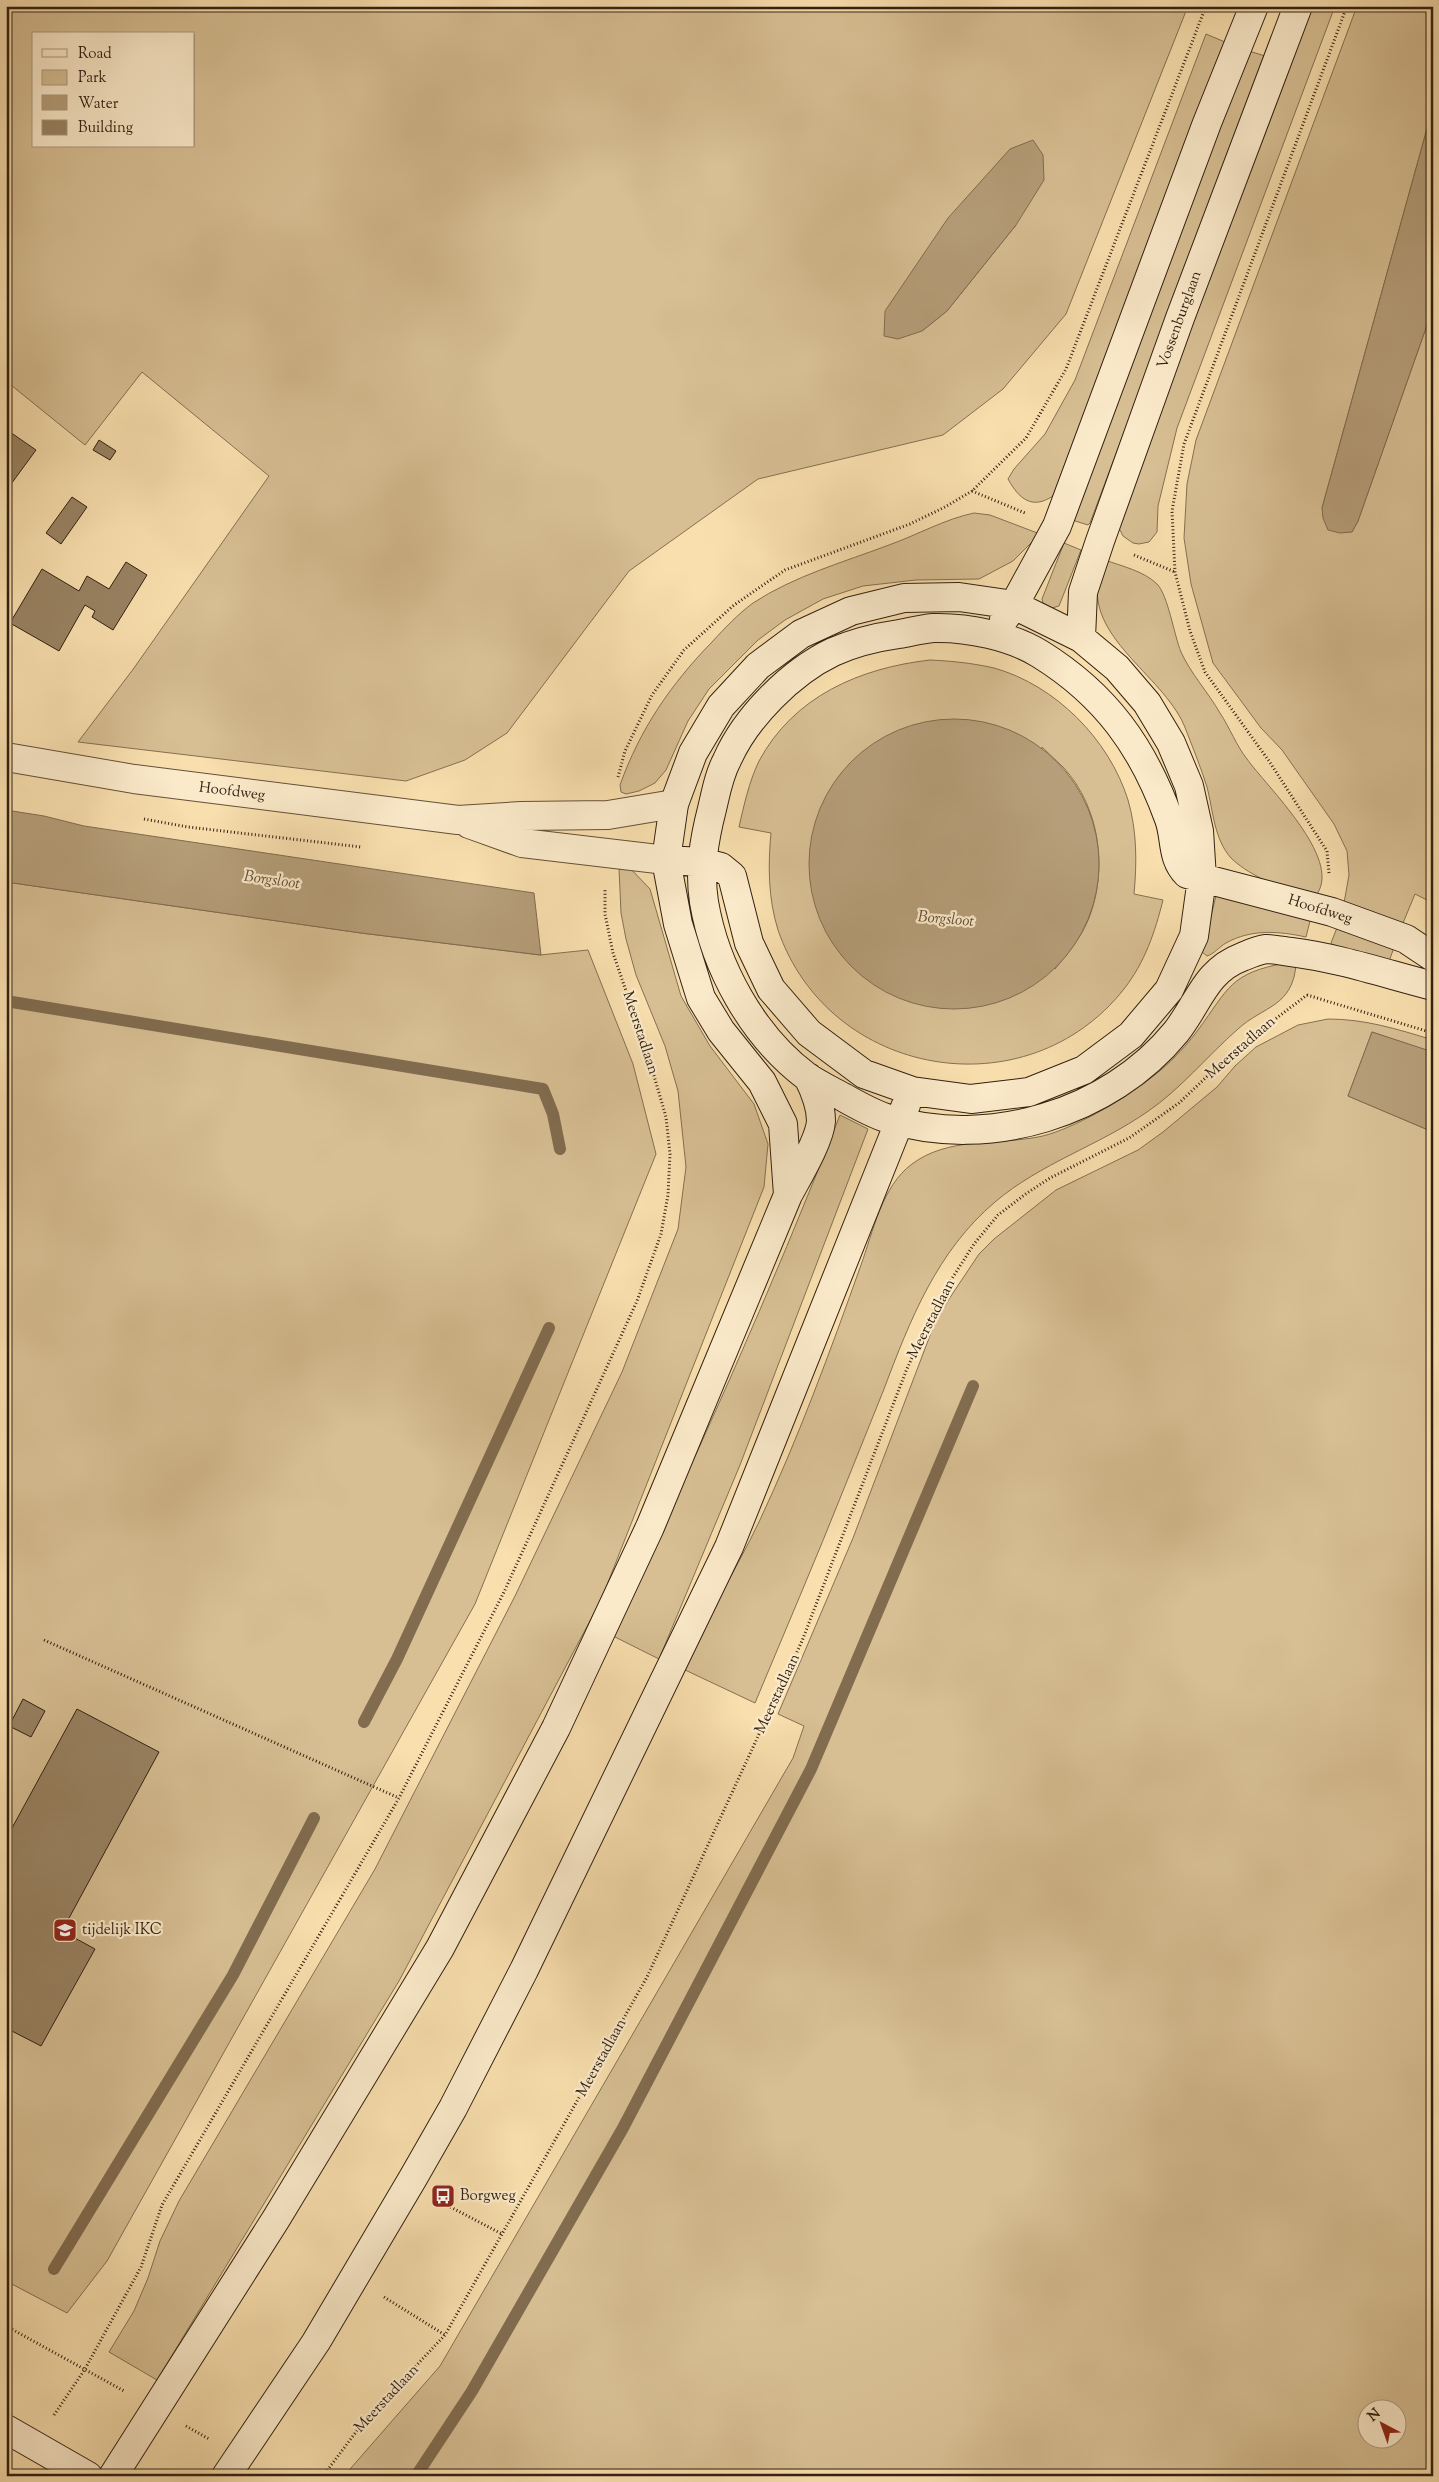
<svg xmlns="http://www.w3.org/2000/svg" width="1439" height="2482" viewBox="0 0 1439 2482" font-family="'Sorts Mill Goudy',serif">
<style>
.green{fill:#d7bf93;stroke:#847052;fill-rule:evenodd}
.water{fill:#b59e79;stroke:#816c4f}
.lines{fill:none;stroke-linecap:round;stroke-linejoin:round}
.stream{stroke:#816c4f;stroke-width:12}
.building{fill:#998363;stroke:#322011}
.street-casing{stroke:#645038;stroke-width:30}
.secondary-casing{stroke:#322011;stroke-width:30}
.path{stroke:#322011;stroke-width:3;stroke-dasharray:1 2.5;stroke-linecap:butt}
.street{stroke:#fbeaca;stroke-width:28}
.secondary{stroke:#fbeaca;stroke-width:28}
.labels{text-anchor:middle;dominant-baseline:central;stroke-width:4.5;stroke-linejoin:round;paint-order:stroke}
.street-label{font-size:15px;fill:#322011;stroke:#fbeaca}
.poi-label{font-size:15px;fill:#322011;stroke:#fbeaca;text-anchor:start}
.water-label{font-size:16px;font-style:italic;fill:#604c35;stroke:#fbeaca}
</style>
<rect width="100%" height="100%" fill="#f9dfae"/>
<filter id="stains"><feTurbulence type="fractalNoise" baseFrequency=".004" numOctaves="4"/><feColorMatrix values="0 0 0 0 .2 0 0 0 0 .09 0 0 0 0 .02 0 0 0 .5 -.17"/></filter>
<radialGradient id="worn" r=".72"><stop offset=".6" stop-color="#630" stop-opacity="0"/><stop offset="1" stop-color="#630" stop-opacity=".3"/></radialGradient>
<path class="green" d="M 6,6 L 1188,6 L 1066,314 L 1003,389 L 943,435 L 758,479 L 629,571 L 507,733 L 465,760 L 406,781 L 78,742 L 134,668 L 269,476 L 142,372 L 85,445 L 6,381 ZM 34,34 L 194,34 L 194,146 L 34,146 ZM 1016,225 L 947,311 L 922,331 Z
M 1312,6 L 1335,6 L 1177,428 L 1158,506 L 1157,532 L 1149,542 L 1139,544 L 1133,543 L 1123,536 L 1119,528 L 1120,516 Z
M 1357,6 L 1433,6 L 1433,107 L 1322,508 L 1352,532 L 1358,521 L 1433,308 L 1433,903 L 1415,894 L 1403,923 L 1344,903 L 1349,875 L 1347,851 L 1334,824 L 1282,750 L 1261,728 L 1213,663 L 1191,584 L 1184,538 L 1187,484 L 1196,440 Z
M 1206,34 L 1225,42 L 1053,496 C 1032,510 1019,499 1008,479 L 1014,469 L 1045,434 L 1075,380 Z
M 1249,51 L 1265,56 L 1090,523 L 1088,525 L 1075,521 L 1074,518 Z
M 974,513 L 990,515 L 1040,534 L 1013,561 L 979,579 L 916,580 L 863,586 L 823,599 L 785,620 L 758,640 L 709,689 L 688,721 L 666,770 L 655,783 L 639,791 L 626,794 L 621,792 L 620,785 C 640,729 671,684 712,642 C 724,629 738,614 753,603 C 794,576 844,562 889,545 C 917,535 945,519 974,513 Z
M 1064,543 L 1081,550 L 1059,606 L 1052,608 L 1043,603 L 1042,599 Z
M 1105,560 C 1121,566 1144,571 1157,584 C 1168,595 1174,635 1181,652 C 1191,674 1208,692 1220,713 C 1230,728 1236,745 1247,759 C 1267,787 1342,858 1317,894 C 1290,893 1250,877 1231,858 C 1214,839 1213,810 1207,787 C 1201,768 1193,748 1186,730 C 1167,678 1089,641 1098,582 C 1099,574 1103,567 1105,560 Z
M 930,660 C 952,661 972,663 994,668 C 1055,685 1109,739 1128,800 C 1137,831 1137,862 1134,894 L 1163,900 C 1155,932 1145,962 1124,989 C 1027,1112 829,1078 778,930 C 768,898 768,865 771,833 L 739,827 C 744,805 749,782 759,761 C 794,696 860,668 930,660 ZM 1042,747 C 1049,754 1057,761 1064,768 C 1100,808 1108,869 1089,918 C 1081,938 1068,953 1055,969 Z
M 623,866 L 629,867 L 650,889 L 681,996 L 710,1046 L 754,1104 L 768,1144 L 764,1187 L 601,1600 L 399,1981 L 157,2380 L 109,2352 L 134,2311 L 148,2278 L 160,2241 L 179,2201 L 375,1869 L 515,1596 L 622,1372 L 678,1229 L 686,1167 L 678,1091 L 665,1046 L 636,975 L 626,939 L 621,913 L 619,868 Z
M 6,882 L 361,933 L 540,955 L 588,950 L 633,1064 L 656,1154 L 475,1604 L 107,2261 L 67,2313 L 6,2281 Z
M 1216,896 L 1308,917 L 1310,921 L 1306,937 C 1278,931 1251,929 1226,943 C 1219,947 1214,954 1207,956 L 1202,952 Z
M 1338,925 L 1395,945 L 1388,964 L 1333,946 L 1331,943 Z
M 1286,963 L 1296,964 C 1293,1007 1263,1006 1238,1029 C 1207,1056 1181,1089 1147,1112 C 1098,1146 1041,1163 995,1202 C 937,1251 910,1320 884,1389 C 871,1421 858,1454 845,1486 C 816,1559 785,1631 755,1703 L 683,1669 C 705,1619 735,1572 759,1522 C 798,1439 830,1352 861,1265 C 873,1232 882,1186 912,1164 C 948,1137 996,1145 1038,1137 C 1066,1132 1114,1105 1137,1088 C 1161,1072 1181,1053 1198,1030 C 1229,988 1230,973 1286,963 Z
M 1328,1019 C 1365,1019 1397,1029 1433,1040 L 1431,1052 L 1372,1032 L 1348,1096 L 1433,1132 L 1433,2476 L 344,2476 L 440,2366 L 793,1758 L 804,1726 L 778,1714 L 853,1538 L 934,1325 L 949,1299 L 979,1254 L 994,1239 L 1056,1190 L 1138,1150 L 1163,1132 L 1217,1087 L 1235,1066 L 1256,1047 L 1298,1025 ZM 1366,2410 L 1396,2410 L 1396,2440 L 1366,2440 Z
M 840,1115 L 868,1129 L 740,1465 L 659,1659 L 611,1635 C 694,1464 771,1291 840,1115 Z"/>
<path class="water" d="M 1433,107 L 1433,308 L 1358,521 L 1352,532 L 1340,533 L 1328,530 L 1323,518 L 1322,508 Z
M 1033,140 L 1043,155 L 1044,180 L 1016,225 L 947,311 L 922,331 L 898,339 L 884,336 L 885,311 L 948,218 L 1010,149 Z
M809 864a145 145 0 1 1 290 0a145 145 0 1 1-290 0Z
M 6,810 L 44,816 L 84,826 L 534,893 L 541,955 L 361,933 L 6,882 Z
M 1372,1032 L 1433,1052 L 1433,1132 L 1348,1096 Z"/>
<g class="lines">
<path class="stream" d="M 6,1001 L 543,1089 L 553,1114 L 560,1149
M 364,1722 L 397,1659 L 549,1328
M 54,2269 L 233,1975 L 314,1818
M 416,2476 L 472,2391 L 623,2128 L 811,1769 L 973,1386"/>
</g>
<path class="building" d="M 10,432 L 36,450 L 6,491 L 6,437 Z
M 99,440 L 116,451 L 110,460 L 93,450 Z
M 72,497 L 87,507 L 61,544 L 46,533 Z
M 126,562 L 147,575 L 113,630 L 92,617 L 95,611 L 85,605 L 59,651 L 10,623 L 42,569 L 79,591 L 87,576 L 109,589 Z
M 23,1699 L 45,1711 L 31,1737 L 9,1726 Z
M 77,1709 L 159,1752 L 62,1931 L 95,1949 L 41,2046 L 6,2028 L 6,1839 Z"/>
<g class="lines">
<g class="street-casing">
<path id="street" d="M 6,757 L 134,779 L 458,820 L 521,816 L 608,815 L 674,804
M 469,824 L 522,843 L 666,860"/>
</g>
<g class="secondary-casing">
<path id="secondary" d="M 1004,619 L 1014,605 L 1057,526 L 1207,123 L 1254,6
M 1081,638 L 1083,592 L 1100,541 L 1180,318 L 1298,6
M 666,860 L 702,862 L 721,867 L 732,876 L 749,943 L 771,989 L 809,1033 L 864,1074 L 912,1091 L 971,1099 L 1029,1092 L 1084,1070 L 1131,1035 L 1169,990 L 1194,936 L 1202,878 L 1199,831 L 1189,786 L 1171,743 L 1147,703 L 1117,668 L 1081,638 L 1014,605 L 959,597 L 904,598 L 851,611 L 801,634 L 758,666 L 721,706 L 693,753 L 674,804 L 666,860 L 678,924 L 701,998 L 721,1031 L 762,1082 L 783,1124 L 788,1195
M 1433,957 L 1406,939 L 1332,912 L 1187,874 C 1171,858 1176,838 1169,819 C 1143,747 1106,695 1040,654 C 1011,636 967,627 933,628 C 922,629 910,632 899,634 C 878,637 853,643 833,652 C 791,672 746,717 727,760 C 719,775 716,792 712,809 C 704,840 699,870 704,902 C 715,967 752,1035 806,1076 C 817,1084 830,1090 843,1097 C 857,1105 873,1114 889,1119 C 989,1150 1110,1113 1176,1032 C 1199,1003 1205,971 1242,957 C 1249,954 1258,950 1266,949 C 1274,949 1283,951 1291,952 C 1339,958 1386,974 1433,986
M 6,2429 L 88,2476
M 113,2476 L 276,2219 L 440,1948 L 556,1728 L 650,1527 L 788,1195 C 797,1178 820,1140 821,1121 C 821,1105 815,1091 808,1077
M 226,2476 L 316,2342 L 413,2178 L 453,2108 L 524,1970 L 729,1547 L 906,1105"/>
</g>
<path class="path" d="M 972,491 L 1025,513
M 1134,555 L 1175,572
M 618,777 L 625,751 L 652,695 L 684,650 L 734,605 L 785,570 L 910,524 L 945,507 L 972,491 L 1026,438 L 1066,369 L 1206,6
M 144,819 L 188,827 L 361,847
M 1329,873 L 1327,851 L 1269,761 L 1205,672 L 1190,631 L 1175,572 L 1172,511 L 1184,444 L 1347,6
M 1307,995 L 1433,1033
M 44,1640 L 399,1798
M 441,2202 L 502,2234
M 384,2297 L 445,2335
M 6,2326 L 124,2391
M 54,2415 L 85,2369 L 141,2267 L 162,2205 L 399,1798 L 504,1592 L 637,1301 L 661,1234 L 668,1195 L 670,1154 L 666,1117 L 648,1055 L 613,953 L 605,914 L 605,889
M 186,2426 L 209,2439
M 323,2476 L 365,2420 L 445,2335 L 647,1977 L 802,1641 L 906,1371 L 937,1302 L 974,1244 L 998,1215 L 1027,1193 L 1050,1178 L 1129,1138 L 1179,1103 L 1237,1048 L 1307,995"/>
<use href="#street" class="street"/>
<use href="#secondary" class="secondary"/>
</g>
<defs>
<g id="school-square" transform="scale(1.25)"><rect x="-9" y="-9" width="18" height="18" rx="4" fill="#8f2418" stroke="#fbeaca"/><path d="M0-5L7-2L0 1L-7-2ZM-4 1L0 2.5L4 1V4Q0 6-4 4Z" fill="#fff"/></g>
<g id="bus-square" transform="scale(1.25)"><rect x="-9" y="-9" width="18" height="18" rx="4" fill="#8f2418" stroke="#fbeaca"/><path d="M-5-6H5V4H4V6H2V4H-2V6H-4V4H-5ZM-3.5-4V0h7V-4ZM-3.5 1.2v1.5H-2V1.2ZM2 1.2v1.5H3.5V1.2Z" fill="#fff"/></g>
</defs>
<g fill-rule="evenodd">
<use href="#school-square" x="65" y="1930"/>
<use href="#bus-square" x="443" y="2196"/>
</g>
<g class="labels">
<g class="street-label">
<text transform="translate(1180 320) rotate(-70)">Vossenburglaan</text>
<text transform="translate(232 792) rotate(7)">Hoofdweg</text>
<text transform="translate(1320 910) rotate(17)">Hoofdweg</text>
<text transform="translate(640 1033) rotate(72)">Meerstadlaan</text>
<text transform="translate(1241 1048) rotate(-41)">Meerstadlaan</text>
<text transform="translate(932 1319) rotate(-63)">Meerstadlaan</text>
<text transform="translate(778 1694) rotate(-65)">Meerstadlaan</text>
<text transform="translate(602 2058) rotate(-61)">Meerstadlaan</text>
<text transform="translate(387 2399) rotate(-47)">Meerstadlaan</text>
</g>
<g class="poi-label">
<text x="82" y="1930">tijdelijk IKC</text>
<text x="460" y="2196">Borgweg</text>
</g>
<g class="water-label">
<text transform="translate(272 881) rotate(8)">Borgsloot</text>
<text transform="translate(946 920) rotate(5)">Borgsloot</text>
</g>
</g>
<rect width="1439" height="2482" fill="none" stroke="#f9dfae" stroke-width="25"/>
<rect x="8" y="8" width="1424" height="2467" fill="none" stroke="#322011" stroke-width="2.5"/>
<rect x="12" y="12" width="1414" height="2457" fill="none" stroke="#322011"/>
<rect x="32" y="32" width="162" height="115" fill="#fbeaca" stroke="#ab9980"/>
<rect x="42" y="49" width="25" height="8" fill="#fbeaca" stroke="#ab9980"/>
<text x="78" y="58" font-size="15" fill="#322011">Road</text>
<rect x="42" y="70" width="25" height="15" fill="#d7bf93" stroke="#ab9980"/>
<text x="78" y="82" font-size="15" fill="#322011">Park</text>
<rect x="42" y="95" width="25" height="15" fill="#b59e79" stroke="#ab9980"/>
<text x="78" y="108" font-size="15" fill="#322011">Water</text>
<rect x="42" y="120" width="25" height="15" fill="#998363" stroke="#ab9980"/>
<text x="78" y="132" font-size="15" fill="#322011">Building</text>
<g transform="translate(1382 2424) rotate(319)"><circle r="24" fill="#fbeaca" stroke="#ab9980"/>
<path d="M0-4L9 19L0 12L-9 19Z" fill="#8f2418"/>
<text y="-8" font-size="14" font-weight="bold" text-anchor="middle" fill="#322011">N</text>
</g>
<rect width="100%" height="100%" filter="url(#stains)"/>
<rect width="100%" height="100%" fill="url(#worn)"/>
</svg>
